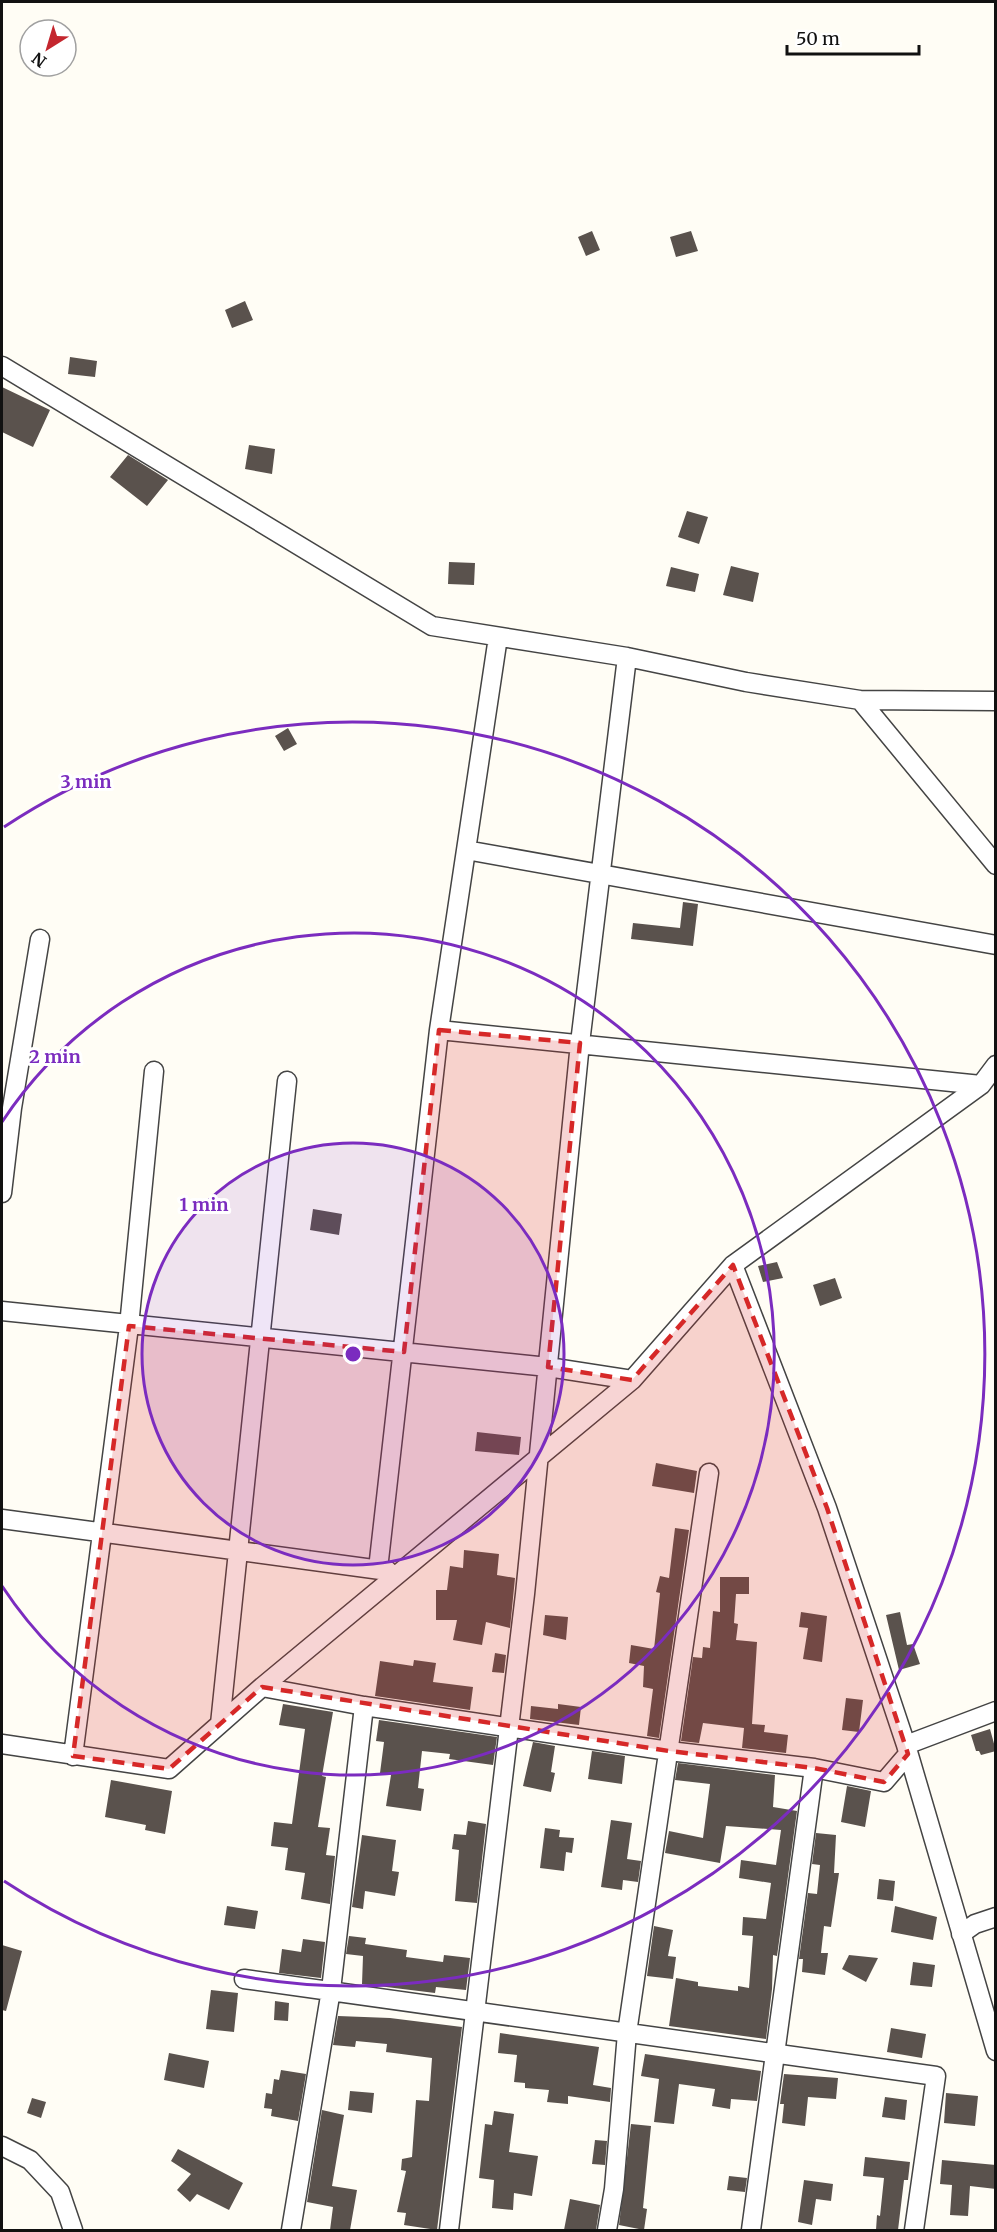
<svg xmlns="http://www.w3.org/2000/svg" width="997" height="2232" viewBox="0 0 997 2232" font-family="Merriweather,serif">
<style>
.building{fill:#5a524d}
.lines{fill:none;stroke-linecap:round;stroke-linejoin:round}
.minor-casing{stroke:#444;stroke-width:21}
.minor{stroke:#fff;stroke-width:18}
.marked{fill:#d62828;fill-opacity:0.2;stroke:#d62828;stroke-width:4.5;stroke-dasharray:12 8;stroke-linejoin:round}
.ring{fill:none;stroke:#7b2cbf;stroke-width:3}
.centre{fill:#7b2cbf;stroke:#fff;stroke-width:3}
.ring-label{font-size:18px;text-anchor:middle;font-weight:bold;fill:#7b2cbf;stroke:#fff;stroke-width:6;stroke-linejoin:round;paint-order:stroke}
</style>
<rect width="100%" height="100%" fill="#fffdf5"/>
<path class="building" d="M 592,231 L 600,250 L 586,256 L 578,237 Z
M 691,231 L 698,251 L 676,257 L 670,237 Z
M 245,301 L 253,320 L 232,328 L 225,310 Z
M 70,357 L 97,361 L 95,377 L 68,374 Z
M 2,387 L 50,410 L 33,447 L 2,432 Z
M 249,445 L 275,449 L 272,474 L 245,469 Z
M 128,455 L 168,480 L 147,506 L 110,477 Z
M 687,511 L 708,517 L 699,544 L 678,537 Z
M 449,562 L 475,563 L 474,585 L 448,584 Z
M 731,566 L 759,573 L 753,602 L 723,595 Z
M 671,567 L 699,574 L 695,592 L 666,586 Z
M 288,728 L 297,744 L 284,751 L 275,736 Z
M 683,902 L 698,904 L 693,946 L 631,939 L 633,923 L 680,928 Z
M 313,1209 L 342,1214 L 339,1235 L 310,1230 Z
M 777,1262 L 783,1278 L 763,1282 L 758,1266 Z
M 835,1278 L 842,1298 L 820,1306 L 813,1285 Z
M 477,1432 L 521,1437 L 519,1455 L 475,1451 Z
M 656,1463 L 697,1471 L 694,1493 L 652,1486 Z
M 675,1528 L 689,1530 L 659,1738 L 647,1736 L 653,1689 L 643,1687 L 644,1666 L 629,1663 L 631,1645 L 654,1649 L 660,1593 L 656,1592 L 660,1576 L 669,1578 Z
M 464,1550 L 499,1554 L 497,1575 L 515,1578 L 510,1628 L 486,1622 L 482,1645 L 453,1640 L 457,1620 L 436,1620 L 436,1590 L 447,1590 L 450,1566 L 463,1568 Z
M 720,1577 L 749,1577 L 749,1594 L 736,1594 L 734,1623 L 738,1624 L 736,1640 L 757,1642 L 752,1724 L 765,1725 L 764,1732 L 788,1735 L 786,1753 L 742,1748 L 744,1728 L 703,1723 L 699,1743 L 681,1741 L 693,1657 L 702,1658 L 703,1647 L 710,1648 L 713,1611 L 720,1612 Z
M 801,1612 L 827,1616 L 822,1662 L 803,1659 L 808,1628 L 799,1627 Z
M 900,1612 L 907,1645 L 913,1644 L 920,1664 L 899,1670 L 886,1615 Z
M 545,1615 L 568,1617 L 566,1640 L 543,1635 Z
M 495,1653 L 506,1655 L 504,1673 L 492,1672 Z
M 414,1660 L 436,1663 L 433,1682 L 473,1687 L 470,1710 L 375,1696 L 380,1661 L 413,1666 Z
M 846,1698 L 863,1700 L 859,1732 L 842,1730 Z
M 283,1704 L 333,1712 L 322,1776 L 326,1777 L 318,1827 L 330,1828 L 326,1855 L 335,1856 L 330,1904 L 301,1899 L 305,1873 L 285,1870 L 288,1848 L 271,1846 L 274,1822 L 292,1824 L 305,1729 L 279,1725 Z
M 558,1704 L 581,1707 L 579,1725 L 530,1719 L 531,1706 L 558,1709 Z
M 379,1720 L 497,1737 L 493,1765 L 449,1759 L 450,1754 L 422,1751 L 418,1788 L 424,1789 L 421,1811 L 386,1806 L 391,1775 L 380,1773 L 384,1742 L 376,1741 Z
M 990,1729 L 996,1751 L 981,1755 L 979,1751 L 976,1751 L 971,1735 Z
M 533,1742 L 555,1746 L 551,1772 L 555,1773 L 551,1792 L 523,1786 Z
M 592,1751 L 625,1756 L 622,1784 L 588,1779 Z
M 678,1763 L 775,1775 L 773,1807 L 797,1811 L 777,1956 L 773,1955 L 772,1989 L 766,2039 L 669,2026 L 676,1978 L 698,1982 L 698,1986 L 738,1991 L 738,1986 L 749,1988 L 753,1936 L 742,1935 L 743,1917 L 766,1919 L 771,1883 L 739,1878 L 741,1860 L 776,1865 L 781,1830 L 726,1826 L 720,1863 L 665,1853 L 669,1831 L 703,1838 L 710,1784 L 675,1780 Z
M 111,1780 L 172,1791 L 165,1834 L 145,1830 L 146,1825 L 105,1817 Z
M 847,1786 L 871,1791 L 865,1827 L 841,1822 Z
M 611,1820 L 632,1823 L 627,1859 L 641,1861 L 638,1882 L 623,1880 L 622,1890 L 601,1887 Z
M 468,1821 L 486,1824 L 477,1903 L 455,1901 L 459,1850 L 452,1849 L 454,1834 L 466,1835 Z
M 545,1828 L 560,1830 L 559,1837 L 574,1838 L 572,1853 L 566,1852 L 564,1871 L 540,1868 Z
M 816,1833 L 836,1835 L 834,1873 L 839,1873 L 831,1927 L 824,1926 L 821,1953 L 828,1953 L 825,1975 L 802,1972 L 803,1959 L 799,1959 L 808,1893 L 817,1894 L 820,1865 L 812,1864 Z
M 362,1835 L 396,1840 L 392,1871 L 399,1872 L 395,1896 L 365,1891 L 363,1909 L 352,1907 Z
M 879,1879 L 895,1881 L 893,1901 L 877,1899 Z
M 227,1906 L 258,1911 L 255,1929 L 224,1925 Z
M 895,1906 L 937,1917 L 933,1940 L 891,1932 Z
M 654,1926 L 673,1930 L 668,1956 L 676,1957 L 673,1979 L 647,1976 Z
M 349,1936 L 366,1938 L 365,1944 L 407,1950 L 406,1957 L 443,1962 L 444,1955 L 470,1958 L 466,1990 L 436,1987 L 435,1993 L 362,1984 L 363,1956 L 346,1954 Z
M 303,1939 L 325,1942 L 321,1978 L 279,1973 L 282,1949 L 301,1952 Z
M 2,1945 L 22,1951 L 6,2011 L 2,2010 Z
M 849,1955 L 878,1958 L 866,1982 L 842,1969 Z
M 913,1962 L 935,1965 L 932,1987 L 910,1985 Z
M 211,1990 L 238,1993 L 234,2032 L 206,2029 Z
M 275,2001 L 289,2003 L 288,2021 L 274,2020 Z
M 338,2016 L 390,2018 L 462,2027 L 437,2230 L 404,2225 L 406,2213 L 397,2212 L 406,2171 L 401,2170 L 402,2159 L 412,2157 L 416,2100 L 429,2101 L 432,2058 L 386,2052 L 387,2044 L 356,2041 L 355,2047 L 333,2045 Z
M 891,2028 L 926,2034 L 922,2058 L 887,2052 Z
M 500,2033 L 599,2047 L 593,2085 L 611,2088 L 610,2102 L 568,2096 L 568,2104 L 547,2102 L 549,2090 L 525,2088 L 525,2083 L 514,2082 L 517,2055 L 498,2053 Z
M 169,2053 L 209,2061 L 204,2088 L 164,2080 Z
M 645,2054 L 761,2071 L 757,2101 L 731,2099 L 730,2109 L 712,2106 L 715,2089 L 679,2084 L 674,2124 L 654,2122 L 659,2079 L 641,2076 Z
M 281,2070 L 306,2074 L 298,2121 L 271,2116 L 272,2109 L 264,2108 L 266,2093 L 272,2094 L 274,2079 L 279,2080 Z
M 784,2074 L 838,2078 L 836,2099 L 808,2097 L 805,2126 L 782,2123 L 784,2104 L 780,2104 Z
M 350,2091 L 374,2093 L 372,2113 L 348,2110 Z
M 946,2093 L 978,2096 L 975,2126 L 944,2123 Z
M 885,2097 L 907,2100 L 905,2120 L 882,2117 Z
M 32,2098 L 46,2102 L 41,2118 L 27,2113 Z
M 322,2110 L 344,2115 L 332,2186 L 357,2190 L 350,2230 L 330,2230 L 333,2207 L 307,2202 Z
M 494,2111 L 514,2114 L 509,2152 L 538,2156 L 532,2196 L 514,2193 L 513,2210 L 492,2208 L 494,2180 L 479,2178 L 485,2124 L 492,2125 Z
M 631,2124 L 651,2126 L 643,2208 L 647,2209 L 644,2230 L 619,2225 Z
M 595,2140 L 607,2141 L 605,2165 L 592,2164 Z
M 178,2149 L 243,2183 L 229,2210 L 197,2194 L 190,2202 L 177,2190 L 191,2174 L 171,2161 Z
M 865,2157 L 910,2162 L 908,2180 L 904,2180 L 898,2230 L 876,2230 L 877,2215 L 880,2216 L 884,2178 L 863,2176 Z
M 942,2160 L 996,2165 L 996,2189 L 970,2186 L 968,2216 L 950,2215 L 952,2185 L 940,2184 Z
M 729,2176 L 747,2178 L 745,2192 L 727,2190 Z
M 804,2180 L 833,2184 L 831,2201 L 816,2199 L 812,2225 L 798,2222 Z
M 570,2199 L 600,2205 L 596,2230 L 564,2230 Z"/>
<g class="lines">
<g class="minor-casing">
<path id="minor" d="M 2,366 L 432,626 L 627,657 L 746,682 L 860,700 L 996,701
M 860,700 L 996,865
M 466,850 L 996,945
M 439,1030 L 981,1085
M 2,1193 L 12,1108 L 40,939
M 733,1265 L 827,1508 L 906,1745 L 996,2051
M 2,1311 L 548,1367 L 632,1380
M 2,1519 L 388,1571
M 378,1569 L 439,1030 L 498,637
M 262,1687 L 364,1706 L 669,1751 L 814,1768 L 884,1782 L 908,1754
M 220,1724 L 287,1081
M 2,1744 L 169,1769 L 262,1687 L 632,1380 L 733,1265 L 981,1085 L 996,1065
M 906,1745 L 996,1711
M 73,1756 L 129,1326 L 154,1071
M 961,1934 L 975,1924 L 996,1917
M 244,1979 L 936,2076 L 914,2230
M 2,2146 L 30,2160 L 60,2192 L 73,2230
M 291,2230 L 331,1990 L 364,1706
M 449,2230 L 525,1594 L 580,1043 L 627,657
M 607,2230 L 614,2189 L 627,2033 L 709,1473
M 751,2230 L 814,1768"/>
</g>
<use href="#minor" class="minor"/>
</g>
<path class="marked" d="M 439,1030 L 580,1043 L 548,1367 L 632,1380 L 733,1265 L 827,1508 L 908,1754 L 884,1782 L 814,1768 L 669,1751 L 262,1687 L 169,1769 L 73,1756 L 129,1326 L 404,1352 Z"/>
<circle cx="353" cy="1354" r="211" fill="#7b2cbf" fill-opacity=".12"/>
<g class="ring">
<circle cx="353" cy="1354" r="211"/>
<path d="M2 1122A421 421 0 1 1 2 1586"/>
<path d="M4 827A632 632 0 1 1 4 1881"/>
</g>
<circle cx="353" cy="1354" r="9" class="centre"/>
<g class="ring-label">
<text x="86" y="788">3 min</text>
<text x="55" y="1063">2 min</text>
<text x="204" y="1211">1 min</text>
</g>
<rect width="997" height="2232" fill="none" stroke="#111111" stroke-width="6"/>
<g transform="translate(48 48) rotate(217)"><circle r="28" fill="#ffffff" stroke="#a0a0a0" stroke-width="1.5"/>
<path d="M0-4.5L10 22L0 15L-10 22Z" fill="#c4262e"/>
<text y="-9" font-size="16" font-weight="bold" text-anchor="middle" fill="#111111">N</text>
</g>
<path d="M787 45v9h132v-9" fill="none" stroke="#111111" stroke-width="3"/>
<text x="796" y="45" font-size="18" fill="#111111" stroke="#ffffff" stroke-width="4.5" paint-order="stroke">50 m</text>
</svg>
